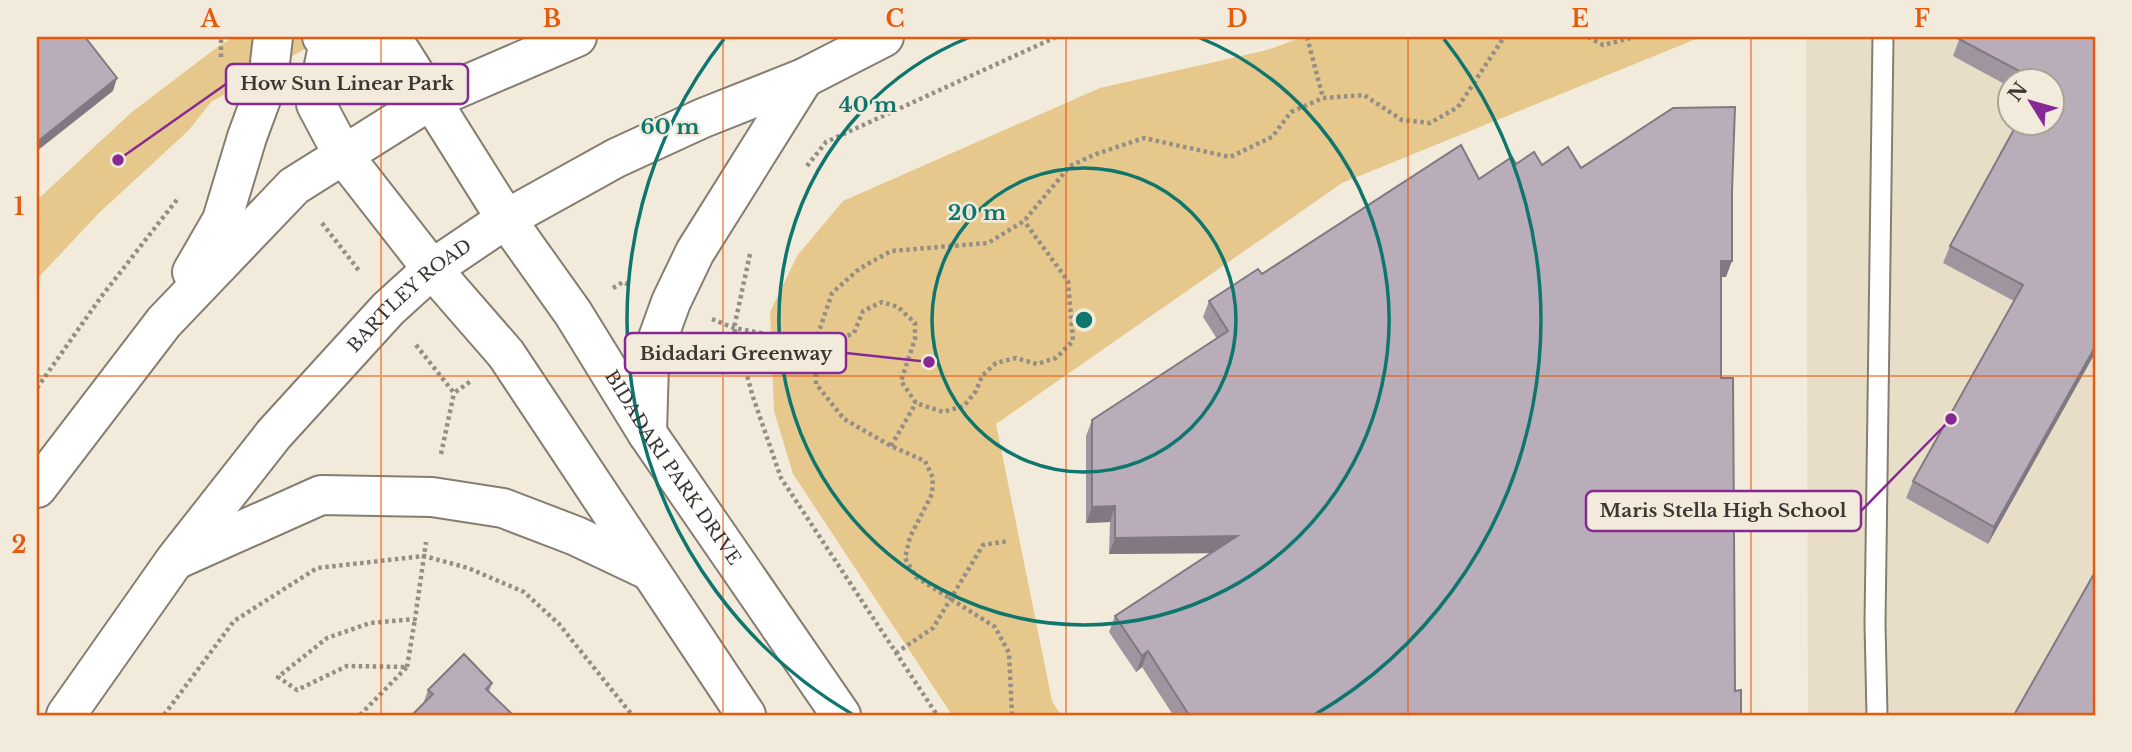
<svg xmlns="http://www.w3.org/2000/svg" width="2132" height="752" viewBox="0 0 2132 752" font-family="'Libre Baskerville',serif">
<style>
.built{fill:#e8dec8;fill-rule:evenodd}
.green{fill:#e6c88c}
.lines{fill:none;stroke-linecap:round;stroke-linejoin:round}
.service-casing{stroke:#857e70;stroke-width:23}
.tertiary-casing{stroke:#857e70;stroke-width:42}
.trunk-casing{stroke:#857e70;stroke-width:42}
.path{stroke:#948f84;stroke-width:4.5;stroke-dasharray:3.5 3.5;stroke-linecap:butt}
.service{stroke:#fff;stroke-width:19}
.tertiary{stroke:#fff;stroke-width:38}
.trunk{stroke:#fff;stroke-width:38}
.wall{fill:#9e959f}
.shaded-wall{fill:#817982}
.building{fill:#b8adb9;stroke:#817982;stroke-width:2}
.grid{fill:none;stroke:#e8590c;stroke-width:2;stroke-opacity:0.55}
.ring{fill:none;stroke:#0f766e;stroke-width:3.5}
.labels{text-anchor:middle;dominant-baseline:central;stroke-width:5;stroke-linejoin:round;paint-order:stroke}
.street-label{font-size:18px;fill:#3b3833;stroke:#f2ebdb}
.centre{fill:#0f766e;stroke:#f2ebdb;stroke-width:3.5}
.ring-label{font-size:21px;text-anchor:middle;font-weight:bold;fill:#0f766e;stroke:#f2ebdb;stroke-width:5;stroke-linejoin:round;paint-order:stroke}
.leader{fill:none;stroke:#862995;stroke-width:2.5}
.callout-dot{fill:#862995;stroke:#f2ebdb;stroke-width:2.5}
.callout{fill:#f2ebdb;stroke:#862995;stroke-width:2.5}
.callout-label{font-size:19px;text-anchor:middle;font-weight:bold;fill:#3b3833}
.neatline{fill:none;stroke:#e8590c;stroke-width:2.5}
.grid-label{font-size:23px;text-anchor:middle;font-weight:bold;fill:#e8590c}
</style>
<rect width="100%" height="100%" fill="#f2ebdb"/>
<path class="built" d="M 1806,37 L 2095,37 L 2095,715 L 1808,715 ZM 2010,80 L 2052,80 L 2052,122 L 2010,122 Z"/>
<path class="green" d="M 235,37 L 326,37 L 211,102 L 189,130 L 99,213 L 37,279 L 37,200 L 132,112 L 220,45 Z
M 1303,37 L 1701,37 L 1342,183 L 996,424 L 1052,701 L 1061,715 L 952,715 L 793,474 L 774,411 L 770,312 L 797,256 L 843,201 L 1100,88 L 1267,50 Z"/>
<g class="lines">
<g class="service-casing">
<path id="service" d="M 1877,715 L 1875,624 L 1883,37"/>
</g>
<g class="tertiary-casing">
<g id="tertiary">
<path d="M 322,37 L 328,46 L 316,104 L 343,155 L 432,269 L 506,354 L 746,715"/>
<path id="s1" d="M 328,46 L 401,52 L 506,219 L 573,313 L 647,433 L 841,715"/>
</g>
</g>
<g class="trunk-casing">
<g id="trunk">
<path d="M 192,272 L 222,220 L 247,137 L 268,80 L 273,37"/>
<path d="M 647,433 L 649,363 L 671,302 L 695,252 L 804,78"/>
<path d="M 37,488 L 164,322 L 294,186 L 431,100 L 577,37"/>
<path d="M 180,558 L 321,495 L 432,497 L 503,508 L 576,536 L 650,571"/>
<path id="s2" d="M 66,715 L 175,560 L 274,434 L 388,309 L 432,269 L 506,219 L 616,158 L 703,118 L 804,78 L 884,37"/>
</g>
</g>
<path class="path" d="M 1307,37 L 1323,98
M 1588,37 L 1603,45 L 1635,37
M 221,57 L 221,37
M 807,166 L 826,142 L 1056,37
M 322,223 L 360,272
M 750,254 L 734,328 L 753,397 L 781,478 L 937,715
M 613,288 L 623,282 L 630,285
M 712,319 L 734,328 L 815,343 L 835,341 L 854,333 L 863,311 L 882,302 L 898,307 L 915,323 L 915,339 L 901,381 L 916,403 L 943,412 L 964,406 L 976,391 L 982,376 L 996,363 L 1016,358 L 1037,364 L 1056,358 L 1073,341 L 1068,281 L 1024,221
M 416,345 L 454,393 L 471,381
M 37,388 L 101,297 L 179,197
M 891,446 L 916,403
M 441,454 L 454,393
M 896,653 L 933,628 L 983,545 L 1008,541
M 407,667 L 415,619
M 164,715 L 234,621 L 317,568 L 424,556 L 468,568 L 524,592 L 559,624 L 632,715
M 360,715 L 407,667 L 347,666 L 297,690 L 278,677 L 327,638 L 370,623 L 415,619 L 426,542
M 1012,715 L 1009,653 L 995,627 L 916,577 L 905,558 L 910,537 L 932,494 L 933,478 L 925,461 L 891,446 L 844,419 L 816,384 L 815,343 L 832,293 L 859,269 L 891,251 L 988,243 L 1024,221 L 1070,166 L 1096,154 L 1144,138 L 1230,157 L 1272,137 L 1291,112 L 1323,98 L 1364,95 L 1402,120 L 1430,123 L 1458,107 L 1504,37"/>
<use href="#service" class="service"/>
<use href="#tertiary" class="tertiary"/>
<use href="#trunk" class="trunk"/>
</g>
<path class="wall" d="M 1960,37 L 2095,37 L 2095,353 L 1988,544 L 1906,498 L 1913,481 L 2014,301 L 1943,263 L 1950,246 L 2052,80 L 2010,80 L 2010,87 L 1953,56 Z
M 1516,164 L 1581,168 L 1726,277 L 1721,277 L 1721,378 L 1735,691 L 1741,715 L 1173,715 L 1142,667 L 1136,672 L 1109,632 L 1115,616 L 1212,553 L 1109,554 L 1110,522 L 1086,523 L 1086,436 L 1092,420 L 1217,339 L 1203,317 L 1209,301 L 1262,274 L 1479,179 Z
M 492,683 L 489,692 L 423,704 L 428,690 Z"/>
<path class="shaded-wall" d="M 117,78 L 113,91 L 37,151 L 37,142 Z
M 1721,261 L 1732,261 L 1726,277 L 1715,277 Z
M 2095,347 L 2095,353 L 1988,544 L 1994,527 Z
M 1115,506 L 1110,522 L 1086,523 L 1092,507 Z
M 1237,536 L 1231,553 L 1109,554 L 1115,538 Z
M 1148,651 L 1142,667 L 1136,672 L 1142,656 Z"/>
<path class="building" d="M 37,37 L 85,37 L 117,78 L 37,142 Z
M 1960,37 L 2095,37 L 2095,347 L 1994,527 L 1913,481 L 2023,285 L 1950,246 L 2018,122 L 2052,122 L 2052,80 L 2036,80 L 1959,39 Z
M 1735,107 L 1732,191 L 1732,261 L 1721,261 L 1721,378 L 1733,378 L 1735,691 L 1741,690 L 1741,715 L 1189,715 L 1148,651 L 1142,656 L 1115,616 L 1237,536 L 1115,538 L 1115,506 L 1092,507 L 1092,420 L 1228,331 L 1209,301 L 1258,269 L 1262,274 L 1461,145 L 1479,179 L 1512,157 L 1516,164 L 1534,152 L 1542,165 L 1568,147 L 1581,168 L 1673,108 Z
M 2095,572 L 2095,715 L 2014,715 Z
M 464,654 L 492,683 L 486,689 L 513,715 L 412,715 L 433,694 L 428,690 Z"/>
<path class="grid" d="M 381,37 L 381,715M 723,37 L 723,715M 1066,37 L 1066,715M 1408,37 L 1408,715M 1751,37 L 1751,715M 37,376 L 2095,376"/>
<g class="ring">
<circle cx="1084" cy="320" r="152"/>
<path d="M1198 37A305 305 0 1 1 970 37"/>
<path d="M852 714A457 457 0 0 1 724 39M1444 39A457 457 0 0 1 1316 714"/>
</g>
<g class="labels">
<g class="street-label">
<text stroke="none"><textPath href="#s2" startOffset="544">BARTLEY ROAD</textPath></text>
<text stroke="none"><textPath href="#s1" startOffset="570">BIDADARI PARK DRIVE</textPath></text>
</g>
</g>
<circle cx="1084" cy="320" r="10" class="centre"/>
<g class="ring-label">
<text x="868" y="112">40 m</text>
<text x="670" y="134">60 m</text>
<text x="977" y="220">20 m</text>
</g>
<path class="leader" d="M118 160L226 84M929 362L846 353M1951 419L1861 511"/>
<g class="callout-dot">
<circle cx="118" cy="160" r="7"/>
<circle cx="929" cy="362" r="7"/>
<circle cx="1951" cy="419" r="7"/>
</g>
<g class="callout">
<rect x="226" y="64" width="242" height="40" rx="7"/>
<rect x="625" y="333" width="221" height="40" rx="7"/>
<rect x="1586" y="491" width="275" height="40" rx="7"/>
</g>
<g class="callout-label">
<text x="347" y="90">How Sun Linear Park</text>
<text x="736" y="360">Bidadari Greenway</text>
<text x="1723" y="517">Maris Stella High School</text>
</g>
<rect width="2132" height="752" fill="none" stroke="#f2ebdb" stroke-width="77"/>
<g transform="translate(2031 102) rotate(307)"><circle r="33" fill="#f2ebdb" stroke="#a9a398" stroke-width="2"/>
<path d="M0-5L12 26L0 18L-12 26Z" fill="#862995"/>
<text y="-10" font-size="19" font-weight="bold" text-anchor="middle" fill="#3b3833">N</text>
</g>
<rect x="38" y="38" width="2056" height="676" class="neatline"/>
<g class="grid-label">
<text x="210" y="27">A</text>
<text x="552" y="27">B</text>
<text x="895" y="27">C</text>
<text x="1237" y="27">D</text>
<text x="1580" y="27">E</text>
<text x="1922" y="27">F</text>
<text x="19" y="215">1</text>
<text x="19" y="553">2</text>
</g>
</svg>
